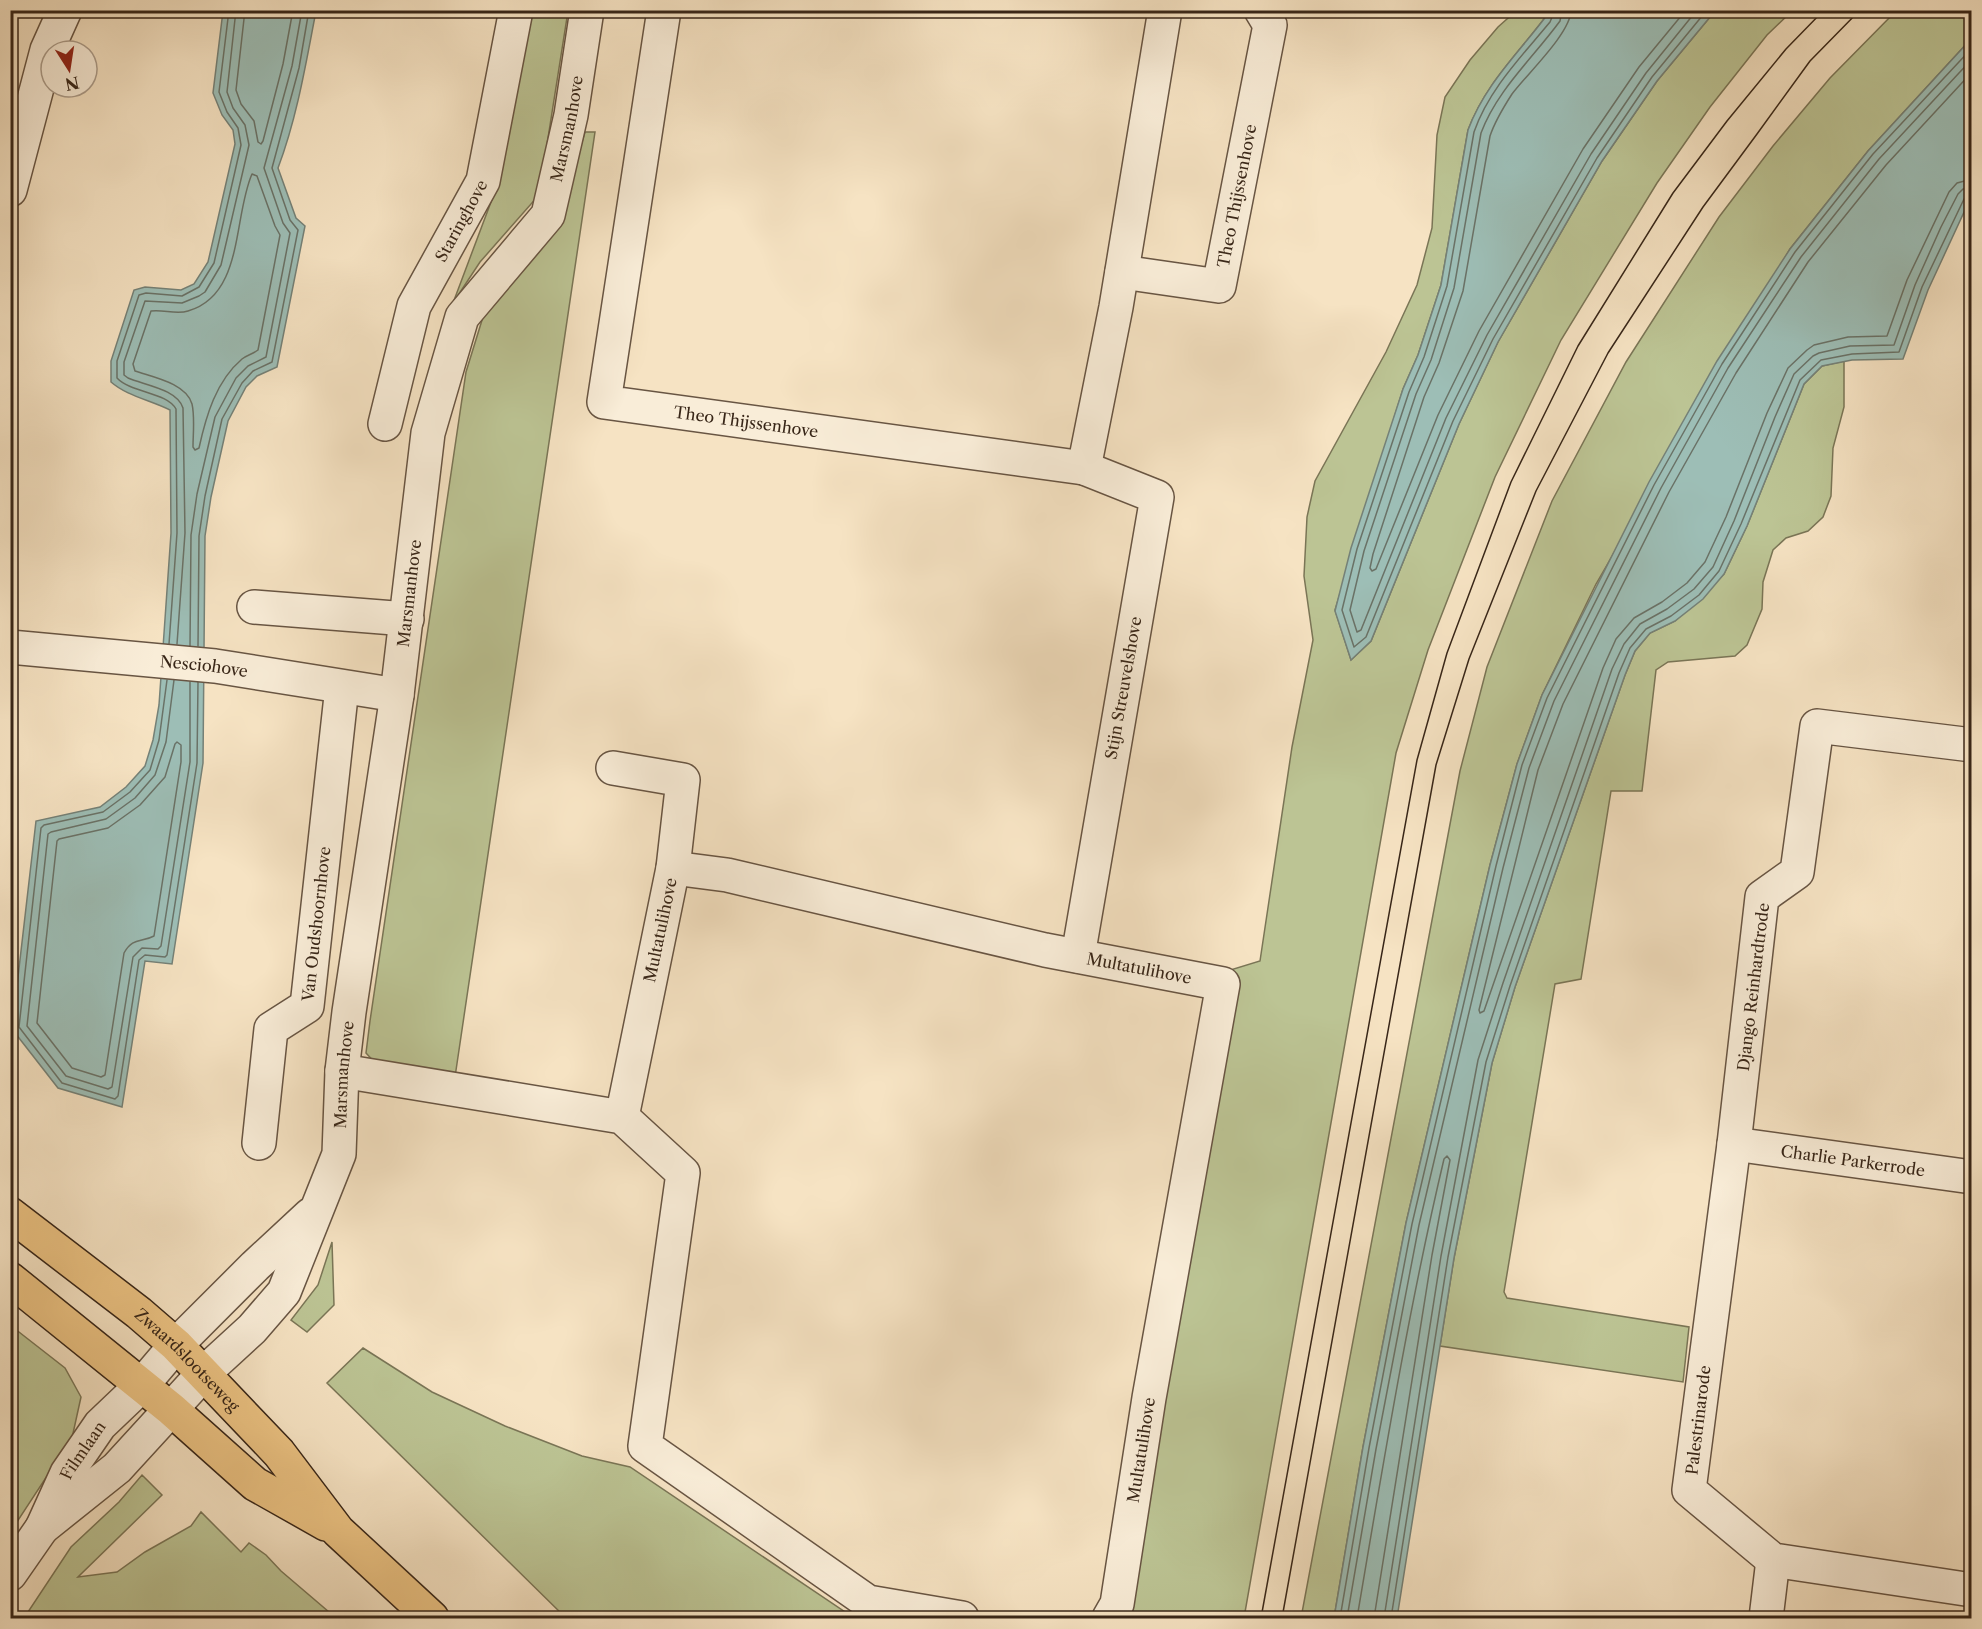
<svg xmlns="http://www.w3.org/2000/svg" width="1982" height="1629" viewBox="0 0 1982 1629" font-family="'Libre Caslon Text',serif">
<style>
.green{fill:#bcc494;stroke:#7a7556;stroke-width:1.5}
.water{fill:#9dbeb6;stroke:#758177;stroke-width:1.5}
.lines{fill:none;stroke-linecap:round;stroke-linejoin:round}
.shore{stroke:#6a7267;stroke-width:1.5}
.minor-casing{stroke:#685543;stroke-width:36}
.major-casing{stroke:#382618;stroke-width:36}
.minor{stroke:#f9edd8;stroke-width:33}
.major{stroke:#ebc282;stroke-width:33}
.tram{stroke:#382618;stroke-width:1.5}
.labels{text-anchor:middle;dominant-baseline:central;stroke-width:4.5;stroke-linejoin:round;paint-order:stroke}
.street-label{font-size:16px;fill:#382618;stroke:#f9edd8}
</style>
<rect width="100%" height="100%" fill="#f6e3c3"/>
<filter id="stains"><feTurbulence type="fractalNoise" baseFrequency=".00333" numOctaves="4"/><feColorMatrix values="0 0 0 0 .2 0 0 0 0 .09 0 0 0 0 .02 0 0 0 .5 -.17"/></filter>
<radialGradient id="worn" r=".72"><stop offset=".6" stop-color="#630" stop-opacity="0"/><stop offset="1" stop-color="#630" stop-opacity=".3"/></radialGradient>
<path class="green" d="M 528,11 L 568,11 L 539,195 L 480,262 L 453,303 L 497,186 Z
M 1516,11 L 1550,11 C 1521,51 1486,82 1468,130 L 1441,285 L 1418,355 L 1403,389 L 1335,610 L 1351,660 L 1371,641 L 1459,424 L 1498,342 L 1602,161 L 1657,81 L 1715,11 L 1792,11 L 1767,35 L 1710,107 L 1657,183 L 1561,340 L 1495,477 L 1428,650 L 1396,753 L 1244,1618 L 1124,1618 L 1227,971 L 1260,961 L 1292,747 L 1313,640 L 1304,576 L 1307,517 L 1315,481 L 1386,352 L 1417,285 L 1432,228 L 1437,135 L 1445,97 L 1470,60 L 1498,27 Z
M 1896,11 L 1971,11 L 1971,39 L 1868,151 L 1790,249 L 1596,584 L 1542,695 L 1517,764 L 1490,865 L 1406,1223 L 1363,1447 L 1334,1618 L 1301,1618 L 1460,771 L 1487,667 L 1552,501 L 1626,362 L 1719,217 L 1773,146 L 1830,78 Z
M 585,132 L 595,132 L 455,1077 L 379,1067 L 366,1053 L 370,1021 L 466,372 L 487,304 L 557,226 Z
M 1844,361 L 1844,407 L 1833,448 L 1831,496 L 1823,517 L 1808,531 L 1786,538 L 1773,550 L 1763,582 L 1762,609 L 1747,645 L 1735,656 L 1668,662 L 1656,670 L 1642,791 L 1611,791 L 1581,979 L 1555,984 L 1504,1292 L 1507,1298 L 1689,1327 L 1683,1382 L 1440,1346 L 1454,1258 L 1492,1063 L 1515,987 L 1625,675 L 1635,651 L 1650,633 L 1675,621 L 1724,574 L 1747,526 L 1804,384 L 1822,366 Z
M 332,1242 L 334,1305 L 307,1332 L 291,1320 L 318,1285 Z
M 10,1325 L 65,1368 L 81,1397 L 72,1438 L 11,1531 Z
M 363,1348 L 432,1392 L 505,1426 L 582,1456 L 630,1467 L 854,1618 L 566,1618 L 327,1383 Z
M 142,1475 L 162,1495 L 78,1577 L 117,1572 L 145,1552 L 191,1526 L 201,1512 L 241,1552 L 249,1543 L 266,1555 L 281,1571 L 336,1618 L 24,1618 L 71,1547 L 119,1502 Z"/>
<path class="water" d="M 223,11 L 316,11 C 306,63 297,118 278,168 L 296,218 L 305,226 L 277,367 L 257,376 L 246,387 L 228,421 L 211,497 L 205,536 L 203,763 L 172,964 L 145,961 L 122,1107 L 58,1088 L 12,1029 L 36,821 L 100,807 L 126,787 L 145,766 L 153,740 L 159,705 L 171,533 L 170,410 C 150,400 127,396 111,382 L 111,361 L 134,290 L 145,287 L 181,290 L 194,284 L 208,262 L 235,144 L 233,130 L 222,115 L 213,93 Z
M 1550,11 L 1715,11 L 1657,81 L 1602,161 L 1498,342 L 1459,424 L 1371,641 L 1351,660 L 1335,611 L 1351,548 L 1403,389 L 1418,355 L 1441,285 L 1468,130 C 1486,82 1521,51 1550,11 Z
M 1971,39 L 1971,197 L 1928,290 L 1903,359 L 1852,360 L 1822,366 L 1804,384 L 1747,526 L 1724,574 L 1703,599 L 1675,621 L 1650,633 L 1635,651 L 1625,675 L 1515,987 L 1492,1063 L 1454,1258 L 1397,1618 L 1334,1618 L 1363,1447 L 1406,1223 L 1490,865 L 1517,764 L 1542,695 L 1649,482 L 1717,361 L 1790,249 L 1868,151 Z"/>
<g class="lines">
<path class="shore" d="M 245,10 L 236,90 L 241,104 L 254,121 L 258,142 L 261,144 L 263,141 L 283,64 L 293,10
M 1555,10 L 1550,22 C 1522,56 1489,89 1474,132 L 1447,286 L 1424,357 L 1409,392 L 1357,549 L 1342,610 L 1354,647 L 1366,637 L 1453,421 L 1493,339 L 1597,158 L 1652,77 L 1707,10
M 1562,10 L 1560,21 C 1533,58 1497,90 1481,133 L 1454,288 L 1431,360 L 1416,394 L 1364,551 L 1350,610 L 1357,632 L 1361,630 L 1446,418 L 1487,335 L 1591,154 L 1646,73 L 1697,10
M 1571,10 C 1571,33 1526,75 1512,94 C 1503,108 1495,121 1490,136 L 1463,291 L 1439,363 L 1424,397 L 1373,554 L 1370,568 L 1372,571 L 1376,569 L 1438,415 L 1479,331 L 1583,149 L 1639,67 L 1686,10
M 1972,72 L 1886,165 L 1808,262 L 1736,373 L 1669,492 L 1563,704 L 1538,770 L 1479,1010 L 1480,1013 L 1484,1011 L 1603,668 L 1616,639 L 1634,618 L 1662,602 L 1687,583 L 1705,562 L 1726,517 L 1767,413 L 1788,368 L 1807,350 L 1814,345 L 1848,337 L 1887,336 L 1907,280 L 1949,192 L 1957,183 L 1972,179
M 252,174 L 257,176 L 275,226 L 280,235 L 258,350 C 253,354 247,355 242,359 C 216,381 206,416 199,448 L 195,450 L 193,447 C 193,434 195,417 192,404 C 186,383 152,377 135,371 L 133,364 L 151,311 C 163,309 176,315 188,311 C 244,295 233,217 252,174 Z
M 169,644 L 177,533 L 176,409 C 167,392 131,393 117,378 L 117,361 L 139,295 L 146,293 L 182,296 L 199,287 L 214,263 L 241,145 L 238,128 L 227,112 L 219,92 L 229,10
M 177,644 L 185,533 L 183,408 C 177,389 144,385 128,378 L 124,375 L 124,362 L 145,301 L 182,303 L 199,296 L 205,292 L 221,265 L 249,145 L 245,125 L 233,108 L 227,92 L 236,10
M 190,646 L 191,535 L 197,494 L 215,417 L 236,378 L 248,366 L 266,357 L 290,233 L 283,223 L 264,168 L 292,66 L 302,10
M 198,646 L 199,536 L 205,496 L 222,419 L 242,383 L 253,371 L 272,362 L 298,230 L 290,220 L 272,168 L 299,68 L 309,10
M 167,680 L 159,740 L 150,770 L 130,792 L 103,812 L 44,825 L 41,828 L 19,1027 L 62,1083 L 115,1099 L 118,1096 L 139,960 L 145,955 L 165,957 L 167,955 L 197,763 L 198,682
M 174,680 L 166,742 L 155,775 L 135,798 L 106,819 L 51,832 L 48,834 L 27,1026 L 66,1076 L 108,1089 L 112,1087 L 133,957 L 142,948 L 158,949 L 161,946 L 190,762 L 190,682
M 177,742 L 181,745 L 181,762 L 154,936 C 141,943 133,937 124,953 L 105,1075 L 101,1077 L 72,1068 L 37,1023 L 57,841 L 59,839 L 108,828 L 140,805 L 165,777 L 175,744 Z
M 1340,1618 L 1369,1448 L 1412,1224 L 1496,866 L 1522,765 L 1547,698 L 1654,485 L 1722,364 L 1795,252 L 1873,154 L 1972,48
M 1347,1618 L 1376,1449 L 1419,1225 L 1503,868 L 1529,768 L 1554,701 L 1661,488 L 1728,368 L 1801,257 L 1879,159 L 1972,59
M 1357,1618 C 1383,1465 1408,1311 1444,1159 L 1447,1156 L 1450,1160 L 1432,1255 L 1374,1618
M 1384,1618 L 1441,1256 L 1478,1060 L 1503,983 L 1612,669 L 1624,644 L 1640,624 L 1667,609 L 1694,589 L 1713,567 L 1734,521 L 1775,417 L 1794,374 L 1813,356 L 1819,353 L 1850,346 L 1894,345 L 1915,285 L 1941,227 L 1958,194 L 1963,189 L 1972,188
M 1391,1618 L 1448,1257 L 1486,1062 L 1510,986 L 1619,673 L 1630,648 L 1646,629 L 1671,616 L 1699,595 L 1719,571 L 1741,524 L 1800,380 L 1821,360 L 1852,354 L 1899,352 L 1922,287 L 1964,199 L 1972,196"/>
<g class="minor-casing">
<g id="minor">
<path id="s1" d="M 664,10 L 604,402 L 1084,468 L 1157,497 L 1078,956"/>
<path d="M 10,190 L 47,50 L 65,10"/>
<path id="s2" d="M 1122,272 L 1219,286 L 1270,25 L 1261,10"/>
<path id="s3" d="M 385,424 L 414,306 L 483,181 L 516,10"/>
<path d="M 1084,468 L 1116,307 L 1165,10"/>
<path d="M 254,607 L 407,619"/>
<path id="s4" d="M 10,647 L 215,666 L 397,695"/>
<path d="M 1972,745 L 1817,726 L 1797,872 L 1762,897 L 1734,1144 L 1689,1490 L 1773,1560 L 1972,1590"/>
<path d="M 613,768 L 683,780 L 673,868 L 622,1117"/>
<path id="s5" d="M 673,868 L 727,875 L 1045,950 L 1223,984 L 1149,1398 L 1117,1604 L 1109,1618"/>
<path d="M 342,1071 L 622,1117 L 683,1173 L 645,1446 L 868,1602 L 962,1618"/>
<path id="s6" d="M 259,1143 L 271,1029 L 307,1006 L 342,687"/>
<path id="s7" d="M 1734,1144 L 1972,1177"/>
<path id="s8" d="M 42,1528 L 117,1468 L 204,1373 L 252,1329 L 284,1292 L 339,1154 L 342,1071 L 349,1012 L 397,695 L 428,433 L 462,317 L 548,215 L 571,115 L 587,10"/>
<path id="s9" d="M 10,1574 L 42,1528 L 67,1473 L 100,1425 L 142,1385 L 176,1345 L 255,1266 L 310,1215"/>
<path d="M 1766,1618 L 1773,1560"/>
</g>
</g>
<g class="major-casing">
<g id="major">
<path id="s10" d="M 10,1214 L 139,1313 L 176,1345 L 279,1453 L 338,1531 L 432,1618"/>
<path d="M 10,1279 L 171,1409 L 255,1484 L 326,1524"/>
</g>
</g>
<use href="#minor" class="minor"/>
<use href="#major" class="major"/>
<path class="tram" d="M 1261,1618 L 1417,760 L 1447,653 L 1511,482 L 1578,346 L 1673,193 L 1727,121 L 1786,49 L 1824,10
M 1282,1618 L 1436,765 L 1469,659 L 1536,491 L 1608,353 L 1703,207 L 1757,134 L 1810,61 L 1860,10"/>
</g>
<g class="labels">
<g class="street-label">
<text stroke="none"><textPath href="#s8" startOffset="1557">Marsmanhove</textPath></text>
<text stroke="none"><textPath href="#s2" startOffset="190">Theo Thijssenhove</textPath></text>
<text stroke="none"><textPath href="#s3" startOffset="219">Staringhove</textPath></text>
<text stroke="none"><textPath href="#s1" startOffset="540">Theo Thijssenhove</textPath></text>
<text stroke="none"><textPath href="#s8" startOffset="1053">Marsmanhove</textPath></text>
<text stroke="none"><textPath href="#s4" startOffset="195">Nesciohove</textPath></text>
<text transform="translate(1123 688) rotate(-80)">Stijn Streuvelshove</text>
<text stroke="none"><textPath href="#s6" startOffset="240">Van Oudshoornhove</textPath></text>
<text transform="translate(660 930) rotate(-78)">Multatulihove</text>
<text stroke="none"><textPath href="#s5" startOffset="477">Multatulihove</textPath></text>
<text transform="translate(1753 987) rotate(-83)">Django Reinhardtrode</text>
<text stroke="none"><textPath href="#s8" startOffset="567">Marsmanhove</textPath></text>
<text stroke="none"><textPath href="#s7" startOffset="120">Charlie Parkerrode</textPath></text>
<text stroke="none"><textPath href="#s10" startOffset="230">Zwaardslootseweg</textPath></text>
<text transform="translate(1698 1420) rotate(-83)">Palestrinarode</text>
<text transform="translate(1141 1450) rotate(-81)">Multatulihove</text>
<text stroke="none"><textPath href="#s9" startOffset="144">Filmlaan</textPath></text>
</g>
</g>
<rect width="1982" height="1629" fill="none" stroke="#f6e3c3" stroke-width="36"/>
<rect x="12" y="12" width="1958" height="1605" fill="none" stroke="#382618" stroke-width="3"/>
<rect x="18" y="18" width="1946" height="1593" fill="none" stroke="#382618" stroke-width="1.5"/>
<g transform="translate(69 69) rotate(168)"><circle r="28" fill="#f9edd8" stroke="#ac9d8b" stroke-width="1.5"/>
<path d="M0-4.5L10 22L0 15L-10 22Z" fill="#8f2418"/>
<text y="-9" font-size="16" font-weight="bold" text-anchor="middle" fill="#382618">N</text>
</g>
<rect width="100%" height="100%" filter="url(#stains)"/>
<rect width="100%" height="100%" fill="url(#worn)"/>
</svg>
